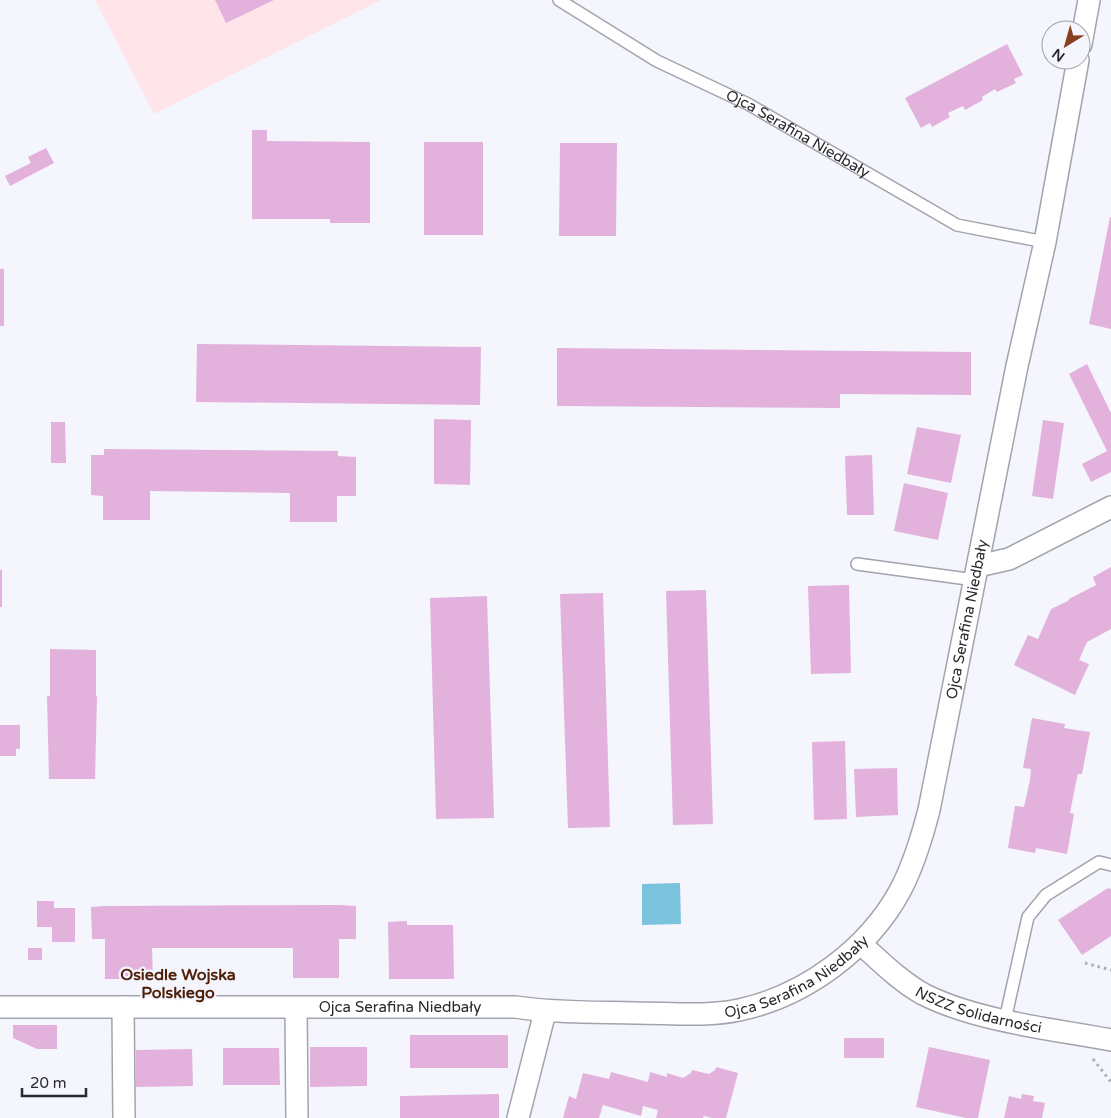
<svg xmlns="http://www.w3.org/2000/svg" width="1111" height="1118" viewBox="0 0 1111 1118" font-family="'Varela Round',sans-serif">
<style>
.industrial{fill:#ffe4e9}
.water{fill:#7bc2dc}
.building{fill:#e2b2dd}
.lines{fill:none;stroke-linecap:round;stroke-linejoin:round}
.service-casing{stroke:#a2a4ad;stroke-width:14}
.minor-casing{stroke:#a2a4ad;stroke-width:24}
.path{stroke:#adaeb5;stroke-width:3;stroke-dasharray:2.5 4;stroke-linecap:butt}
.service{stroke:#fff;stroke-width:11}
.minor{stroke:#fff;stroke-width:21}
.labels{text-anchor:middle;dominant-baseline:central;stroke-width:4.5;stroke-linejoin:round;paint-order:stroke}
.street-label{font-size:15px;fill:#28292d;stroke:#f4f5fd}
.neighbourhood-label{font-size:16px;font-weight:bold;fill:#502008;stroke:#f4f5fd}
</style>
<rect width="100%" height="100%" fill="#f4f5fd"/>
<path class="industrial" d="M 95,0 L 381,0 L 154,114 Z"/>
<path class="water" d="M 680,883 L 681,924 L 642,925 L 642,884 Z"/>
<path class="building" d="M 215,0 L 274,0 L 226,23 Z
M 1007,44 L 1023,75 L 1014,79 L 1016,83 L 997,92 L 995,89 L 982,97 L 983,100 L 965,110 L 963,106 L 948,113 L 950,117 L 932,127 L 930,123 L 921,128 L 905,98 Z
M 252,130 L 267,130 L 267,141 L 370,142 L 370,223 L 330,223 L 330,219 L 252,219 Z
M 424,142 L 483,142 L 483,235 L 424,235 Z
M 560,143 L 617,143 L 616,236 L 559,236 Z
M 46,148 L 54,163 L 10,186 L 5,176 L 31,163 L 28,157 Z
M 1110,217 L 1111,217 L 1111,329 L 1089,324 Z
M 0,269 L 4,269 L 4,326 L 0,326 Z
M 197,344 L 481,347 L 480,405 L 196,402 Z
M 557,348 L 971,352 L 971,395 L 840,394 L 840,408 L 557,406 Z
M 1087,364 L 1111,413 L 1111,472 L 1091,482 L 1082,464 L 1107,451 L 1069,374 Z
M 434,419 L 471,420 L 470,485 L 434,484 Z
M 1043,420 L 1064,423 L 1053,499 L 1032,496 Z
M 51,422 L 65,422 L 66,463 L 51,463 Z
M 917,427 L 961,435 L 951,483 L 907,474 Z
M 104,449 L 338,451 L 338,456 L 356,457 L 356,496 L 337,496 L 337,522 L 290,522 L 290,493 L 150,491 L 150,520 L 103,520 L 103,496 L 91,495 L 91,455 L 104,455 Z
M 872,455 L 874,515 L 847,515 L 845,456 Z
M 904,483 L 948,493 L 938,540 L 894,531 Z
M 1111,567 L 1111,629 L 1087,642 L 1079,660 L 1089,664 L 1075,695 L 1014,665 L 1028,635 L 1038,639 L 1051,609 L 1068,601 L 1069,599 L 1096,585 L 1093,577 Z
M 0,570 L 2,570 L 2,607 L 0,607 Z
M 849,585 L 851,673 L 811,674 L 808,586 Z
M 706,590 L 713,824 L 673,825 L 666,591 Z
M 603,593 L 610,827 L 568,828 L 560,594 Z
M 487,596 L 494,818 L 436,819 L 430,598 Z
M 50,649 L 96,650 L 96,696 L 97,696 L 95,779 L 49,779 L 47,696 L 50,696 Z
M 1032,718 L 1065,724 L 1064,728 L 1090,732 L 1082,774 L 1078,774 L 1076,782 L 1070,813 L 1074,814 L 1067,854 L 1036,848 L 1035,853 L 1008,848 L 1015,806 L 1024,807 L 1030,780 L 1031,769 L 1023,768 Z
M 0,725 L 20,725 L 20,749 L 16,749 L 16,756 L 0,756 Z
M 845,741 L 847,819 L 814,820 L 812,742 Z
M 897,768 L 898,815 L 856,817 L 854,769 Z
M 1108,888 L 1111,889 L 1111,936 L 1082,955 L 1058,920 Z
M 37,901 L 54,901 L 54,908 L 75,908 L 75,942 L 52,942 L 52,927 L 37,927 Z
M 339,905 L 356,906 L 356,939 L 339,939 L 339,978 L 293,978 L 293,948 L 152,948 L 153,979 L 105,979 L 105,939 L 92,939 L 91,907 L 105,906 Z
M 407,921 L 407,925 L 453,925 L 454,979 L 389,979 L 388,922 Z
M 28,948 L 42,948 L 42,960 L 28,960 Z
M 13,1025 L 57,1025 L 57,1049 L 37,1049 L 13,1038 Z
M 410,1035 L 508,1035 L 508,1068 L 410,1068 Z
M 844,1038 L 884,1038 L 884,1058 L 844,1058 Z
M 310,1047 L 367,1047 L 367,1086 L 310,1087 Z
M 929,1047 L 990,1060 L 978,1118 L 966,1118 L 916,1107 Z
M 223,1048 L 279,1048 L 280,1085 L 223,1085 Z
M 192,1049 L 193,1086 L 136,1087 L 136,1050 Z
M 716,1067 L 738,1073 L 726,1118 L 712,1118 L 704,1116 L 703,1118 L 656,1118 L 658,1110 L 643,1106 L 641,1116 L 603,1105 L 599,1118 L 563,1118 L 569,1096 L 576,1099 L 583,1073 L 609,1079 L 611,1072 L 648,1082 L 650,1072 L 667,1077 L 667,1073 L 683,1078 L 691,1073 L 692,1070 L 709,1074 L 715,1070 Z
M 499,1094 L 499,1118 L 400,1118 L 400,1096 Z
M 1022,1094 L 1034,1096 L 1033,1101 L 1045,1103 L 1042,1118 L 1004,1118 L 1009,1096 L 1021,1099 Z"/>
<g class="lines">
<g class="service-casing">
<g id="service">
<path id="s1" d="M 559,0 L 657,61 L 748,104 L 957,225 L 1045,242"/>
<path d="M 857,564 L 975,580"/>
<path d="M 1005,1020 L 1028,917 L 1046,895 L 1099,862 L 1111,865"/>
</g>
</g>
<g class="minor-casing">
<g id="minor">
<path d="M 1081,44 L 1089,0"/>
<path d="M 978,566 L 1009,559 L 1111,507"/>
<path id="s2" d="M 861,944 C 881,962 900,981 923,994 C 976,1021 1052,1029 1111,1040"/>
<path id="s3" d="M 0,1007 L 515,1007 C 555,1013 596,1012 636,1013 C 670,1013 706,1017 739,1010 C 805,996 869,949 901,889 C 914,864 922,837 929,810 L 1017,366 L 1045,242 L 1078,60"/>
<path d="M 123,1007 L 124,1118"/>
<path d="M 296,1008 L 297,1118"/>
<path d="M 518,1118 L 545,1012"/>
</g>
</g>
<path class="path" d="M 1085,963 L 1111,970
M 1093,1059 L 1111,1082"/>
<use href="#service" class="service"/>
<use href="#minor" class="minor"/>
</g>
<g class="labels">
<g class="street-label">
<text stroke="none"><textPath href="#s1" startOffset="274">Ojca Serafina Niedbały</textPath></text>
<text stroke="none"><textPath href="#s3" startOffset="1226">Ojca Serafina Niedbały</textPath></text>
<text stroke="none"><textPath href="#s3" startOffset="806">Ojca Serafina Niedbały</textPath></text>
<text stroke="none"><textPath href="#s2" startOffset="138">NSZZ Solidarności</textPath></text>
<text stroke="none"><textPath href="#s3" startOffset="400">Ojca Serafina Niedbały</textPath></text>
</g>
<g class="neighbourhood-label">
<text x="178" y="975">Osiedle Wojska<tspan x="178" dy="18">Polskiego</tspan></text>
</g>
</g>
<g transform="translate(1066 45) rotate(217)"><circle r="24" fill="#f4f5fd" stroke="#a2a3aa"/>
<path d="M0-4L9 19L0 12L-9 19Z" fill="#88401f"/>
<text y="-8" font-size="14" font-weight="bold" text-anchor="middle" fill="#28292d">N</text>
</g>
<path d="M22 1088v8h64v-8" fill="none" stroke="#28292d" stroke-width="2.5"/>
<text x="30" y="1088" font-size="15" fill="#28292d" stroke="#f4f5fd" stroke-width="4" paint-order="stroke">20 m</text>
</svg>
